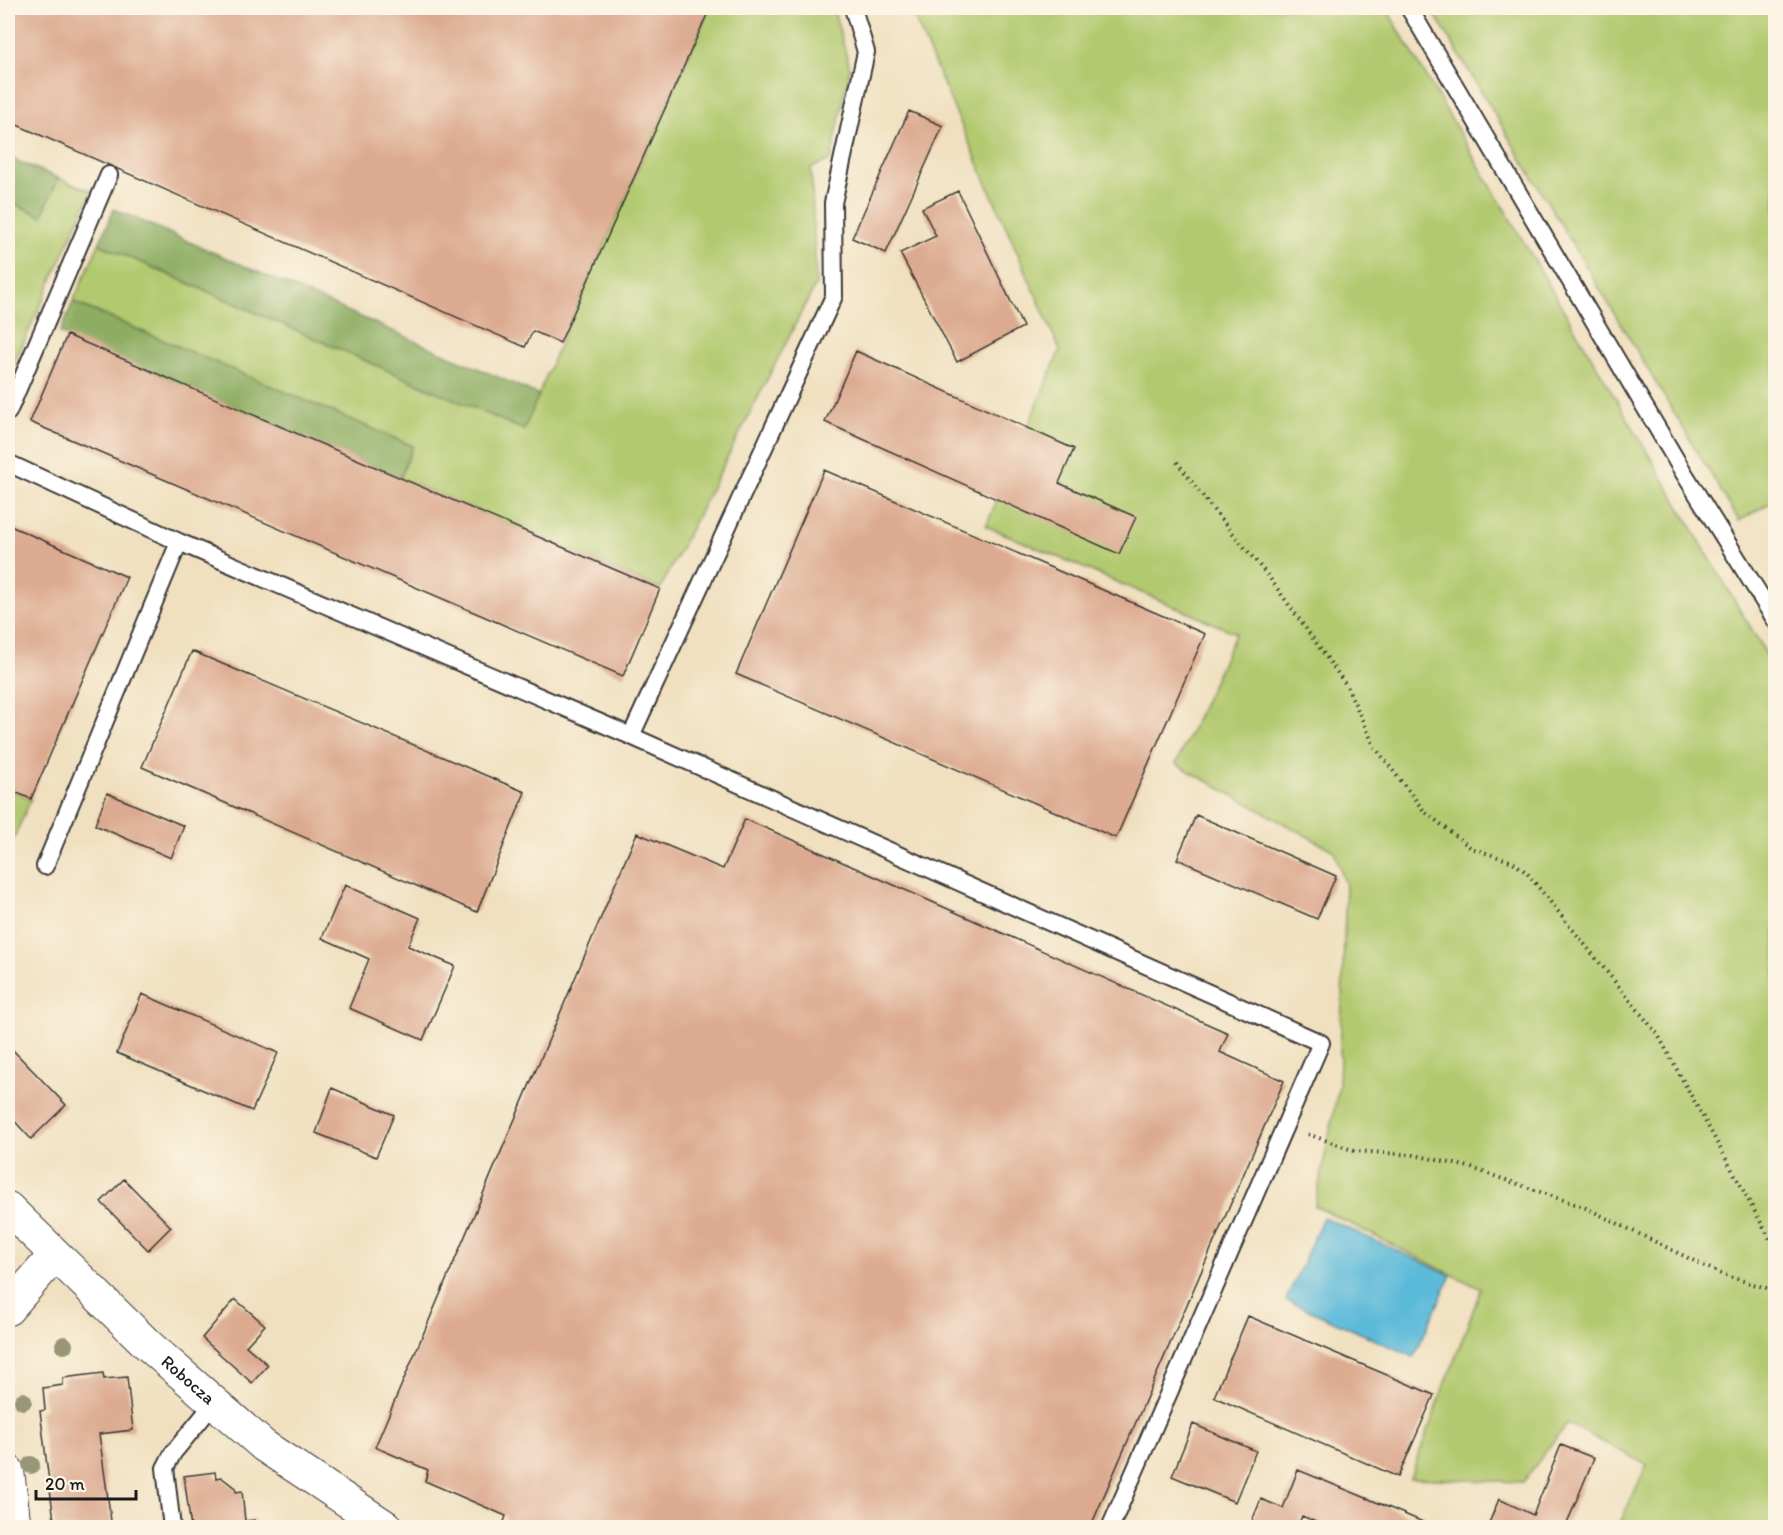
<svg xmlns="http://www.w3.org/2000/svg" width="1783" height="1535" viewBox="0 0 1783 1535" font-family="Itim,sans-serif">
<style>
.green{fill:#b2c96f;stroke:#677246;stroke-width:1.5}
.forest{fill:#8dad62;stroke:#54643f;stroke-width:1.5}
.water{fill:#5bbad9;stroke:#3c6b7a;stroke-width:1.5}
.building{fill:#dcaa90}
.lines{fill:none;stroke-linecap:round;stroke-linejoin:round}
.lane-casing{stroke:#3c3935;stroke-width:20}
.street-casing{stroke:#3c3935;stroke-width:34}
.path{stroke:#3c3935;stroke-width:4;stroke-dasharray:1.5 4.5;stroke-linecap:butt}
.lane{stroke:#fff;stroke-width:16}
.street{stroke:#fff;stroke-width:32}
.tree{fill:#989676}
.labels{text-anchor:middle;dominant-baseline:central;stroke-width:4.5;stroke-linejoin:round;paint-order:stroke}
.street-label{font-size:18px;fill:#1c1c1c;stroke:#fcf5e5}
</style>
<rect width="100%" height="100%" fill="#fcf5e5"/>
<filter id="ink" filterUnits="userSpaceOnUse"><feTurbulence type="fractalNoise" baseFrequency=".0167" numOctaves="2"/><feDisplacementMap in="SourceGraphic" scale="12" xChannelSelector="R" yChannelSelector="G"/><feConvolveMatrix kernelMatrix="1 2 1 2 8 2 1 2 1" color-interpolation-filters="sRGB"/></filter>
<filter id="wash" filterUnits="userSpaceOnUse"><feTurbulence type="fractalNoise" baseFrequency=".008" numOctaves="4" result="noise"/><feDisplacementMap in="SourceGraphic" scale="24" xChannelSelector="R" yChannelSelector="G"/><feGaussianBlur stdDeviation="1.35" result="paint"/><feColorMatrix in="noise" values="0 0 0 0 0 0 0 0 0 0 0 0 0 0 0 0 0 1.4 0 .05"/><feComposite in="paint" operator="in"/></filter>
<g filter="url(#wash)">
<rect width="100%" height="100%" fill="#f0e0c0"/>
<path class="green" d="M 710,8 L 833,8 L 850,68 L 831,160 L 811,168 L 816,284 L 660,589 L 400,478 L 413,446 L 73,302 L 99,244 L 524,430 L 560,343 Z
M 910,8 L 1386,8 L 1775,669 L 1775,1527 L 1618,1527 L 1647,1465 L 1567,1423 L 1523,1482 L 1410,1478 L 1481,1289 L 1315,1206 L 1339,1085 L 1346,885 L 1334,851 L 1176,764 L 1236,633 L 986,526 L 1060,350 Z
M 1431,8 L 1775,8 L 1775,500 L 1739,521 Z
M 58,178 L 92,191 L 8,377 L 8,201 L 42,216 Z
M 8,789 L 31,799 L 8,852 Z"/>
<path class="forest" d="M 8,157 L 58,178 L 42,216 L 8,201 Z
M 114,209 L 539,395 L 524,430 L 99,244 Z
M 73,302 L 413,446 L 400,478 L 60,333 Z"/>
<path class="water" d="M 1323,1217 L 1451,1275 L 1414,1357 L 1286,1300 Z"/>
<g id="blocks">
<path class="building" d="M 8,8 L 710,8 L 560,343 L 533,331 L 525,347 L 8,121 Z
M 909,111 L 943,126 L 886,253 L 852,238 Z
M 958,191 L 1023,327 L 957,362 L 900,253 L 936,236 L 922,208 Z
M 67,335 L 660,589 L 623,676 L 30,422 Z
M 856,351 L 1074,449 L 1059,483 L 1136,517 L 1119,554 L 825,422 Z
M 824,470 L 1205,634 L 1116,838 L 736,674 Z
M 8,525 L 127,577 L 31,799 L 8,789 Z
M 192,651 L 525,792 L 477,912 L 142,767 Z
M 107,793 L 184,826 L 171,858 L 95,825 Z
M 1196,815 L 1336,876 L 1317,919 L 1177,859 Z
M 745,819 L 1228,1033 L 1220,1052 L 1284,1081 L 1090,1528 L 502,1528 L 506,1516 L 425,1481 L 428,1470 L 375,1447 L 637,833 L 723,869 Z
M 345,885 L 420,918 L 408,946 L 455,966 L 423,1040 L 349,1008 L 369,959 L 322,938 Z
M 142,994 L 278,1053 L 252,1111 L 117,1053 Z
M 8,1045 L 66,1105 L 31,1139 L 8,1114 Z
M 332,1088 L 394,1115 L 376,1157 L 316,1133 Z
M 124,1179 L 171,1227 L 148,1250 L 101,1202 Z
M 235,1299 L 265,1325 L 246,1346 L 268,1365 L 252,1383 L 202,1338 Z
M 1248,1316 L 1434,1395 L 1398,1477 L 1214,1397 Z
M 103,1373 L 104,1379 L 127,1377 L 133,1430 L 99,1434 L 112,1528 L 55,1528 L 40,1411 L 45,1410 L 43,1388 L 63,1385 L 63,1378 Z
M 1193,1424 L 1256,1451 L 1235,1502 L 1172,1476 Z
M 1561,1445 L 1594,1458 L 1565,1528 L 1490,1528 L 1492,1524 L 1489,1523 L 1499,1499 L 1533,1515 Z
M 1298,1470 L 1376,1502 L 1437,1528 L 1330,1528 L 1302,1516 L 1297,1528 L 1254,1528 L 1252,1521 L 1261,1499 L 1283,1508 Z
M 215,1472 L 216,1478 L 221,1477 L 235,1488 L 236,1492 L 242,1491 L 245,1521 L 255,1520 L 255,1528 L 191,1528 L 184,1476 Z"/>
</g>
</g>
<g filter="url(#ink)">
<use href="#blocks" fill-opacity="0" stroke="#3c3935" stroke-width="1.5"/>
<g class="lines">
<g class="lane-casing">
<path id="lane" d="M 1409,8 L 1682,470 L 1776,621
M 8,412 L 109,175
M 8,463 L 179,542 L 631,736 L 834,296 L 833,203 L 866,52 L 853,8
M 631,736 L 1321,1043 L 1110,1528
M 45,866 L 179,542
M 172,1528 L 165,1468 L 173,1453 L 215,1402"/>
</g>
<g class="street-casing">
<g id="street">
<path id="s1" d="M 8,1208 L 147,1344 L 264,1446 L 388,1528"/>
<path d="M 8,1309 L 54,1256"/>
<path d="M 8,1471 L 15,1528"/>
</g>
</g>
<path class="path" d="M 1177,462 L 1211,507 L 1269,577 L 1347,686 L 1374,746 L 1424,811 L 1471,848 L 1513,862 L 1527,873 L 1658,1035 L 1776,1250
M 1308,1134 L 1355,1151 L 1414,1155 L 1469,1167 L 1586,1208 L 1721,1274 L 1776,1291"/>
<use href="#lane" class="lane"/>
<use href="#street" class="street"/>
</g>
<g class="tree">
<circle cx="64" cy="1345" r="9"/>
<circle cx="23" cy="1401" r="9"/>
<circle cx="31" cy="1465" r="9"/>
</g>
</g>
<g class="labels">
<g class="street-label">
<text stroke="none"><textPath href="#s1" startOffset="249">Robocza</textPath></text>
</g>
</g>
<rect width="1783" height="1535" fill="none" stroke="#fcf5e5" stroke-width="30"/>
<path d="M36 1490v9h100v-9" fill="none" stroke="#1c1c1c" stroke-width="3"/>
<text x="45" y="1490" font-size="18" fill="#1c1c1c" stroke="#fcf5e5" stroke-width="4.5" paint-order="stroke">20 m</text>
</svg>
